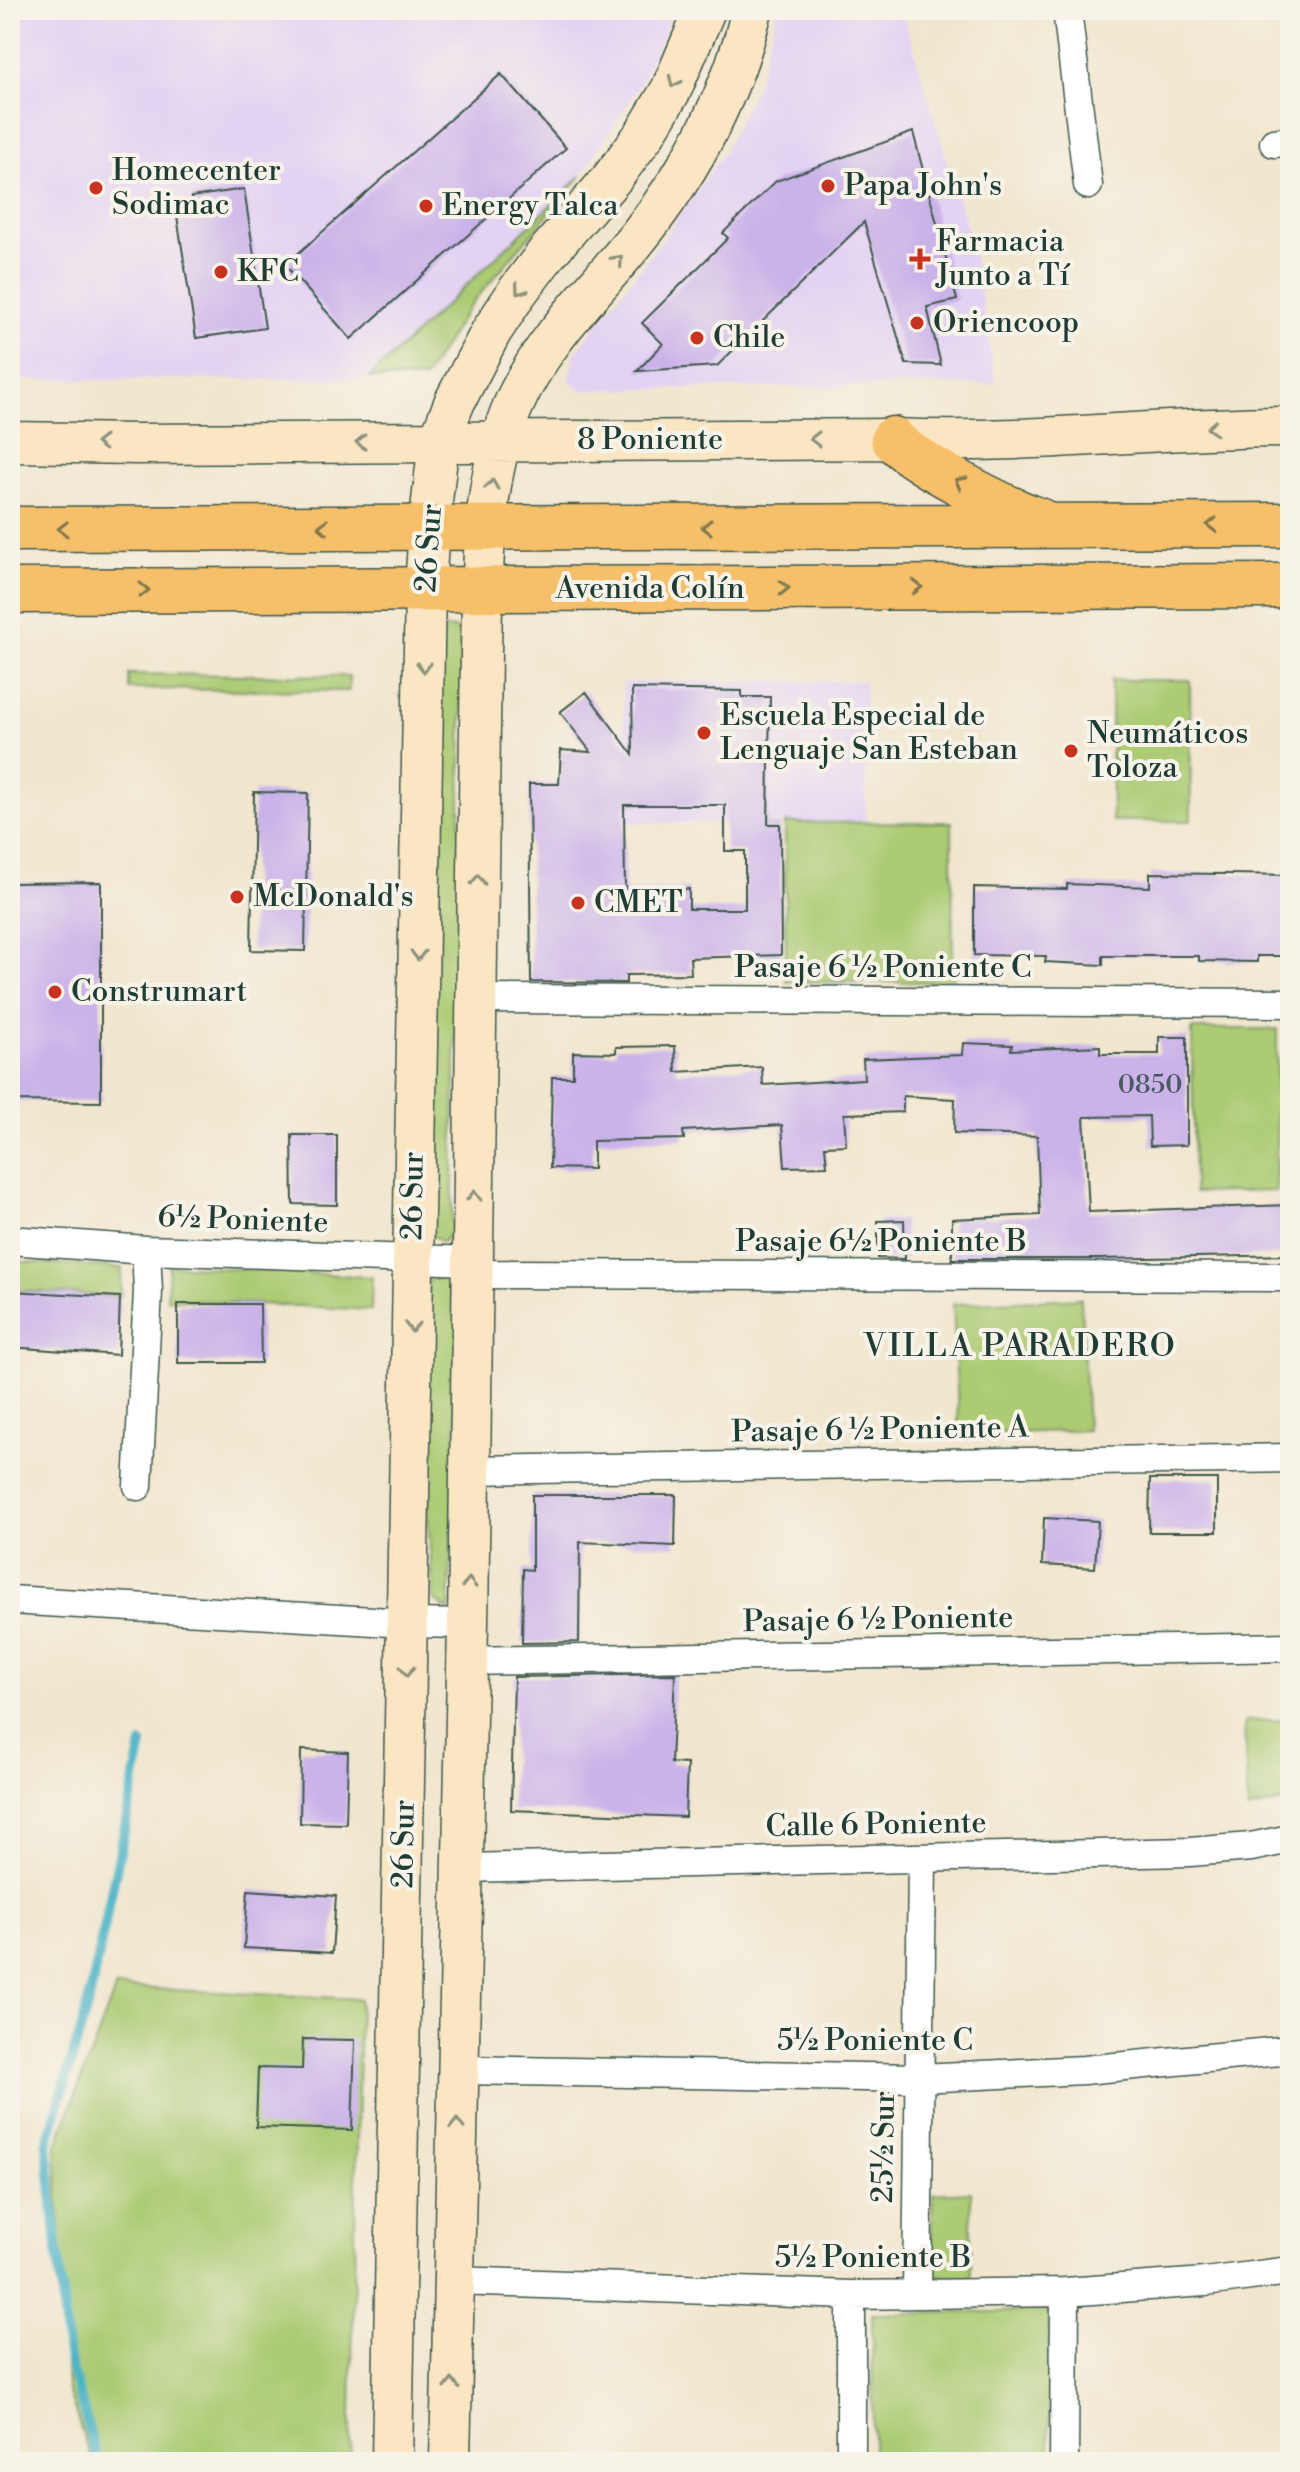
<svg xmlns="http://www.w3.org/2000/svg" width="1300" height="2472" viewBox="0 0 1300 2472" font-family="'Libre Bodoni',serif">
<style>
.built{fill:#e3d3f3}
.green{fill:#accb73;stroke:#668454;stroke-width:2}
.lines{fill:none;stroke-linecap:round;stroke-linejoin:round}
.stream{stroke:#4ab4c8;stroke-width:10}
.building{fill:#cab3e9;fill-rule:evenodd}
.street-casing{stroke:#3e564b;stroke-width:31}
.secondary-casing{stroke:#3e564b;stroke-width:43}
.primary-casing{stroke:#3e564b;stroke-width:47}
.street{stroke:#fff;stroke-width:28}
.secondary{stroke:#fbe6c4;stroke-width:40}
.primary{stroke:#f6c06b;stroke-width:44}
.oneway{stroke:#8d927c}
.oneway2{stroke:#80784d}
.poi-dot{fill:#c8321e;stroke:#f7f3e8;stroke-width:3}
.labels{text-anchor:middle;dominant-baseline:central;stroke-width:8;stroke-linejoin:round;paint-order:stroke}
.number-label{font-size:26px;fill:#4a5a61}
.poi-label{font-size:30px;fill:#1f3d34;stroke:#f7f3e8;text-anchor:start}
.street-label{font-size:30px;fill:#1f3d34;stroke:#f7f3e8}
.neighbourhood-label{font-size:32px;letter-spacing:2px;fill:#1f3d34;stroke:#f7f3e8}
</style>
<rect width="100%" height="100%" fill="#f7f3e8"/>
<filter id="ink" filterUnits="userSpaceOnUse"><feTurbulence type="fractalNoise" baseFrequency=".0125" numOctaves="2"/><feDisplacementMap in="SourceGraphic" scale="16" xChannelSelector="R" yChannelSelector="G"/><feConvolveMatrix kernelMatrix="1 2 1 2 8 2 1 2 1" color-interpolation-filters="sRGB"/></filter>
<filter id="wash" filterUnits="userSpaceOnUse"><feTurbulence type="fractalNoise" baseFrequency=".006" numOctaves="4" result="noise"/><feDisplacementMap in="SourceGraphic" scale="32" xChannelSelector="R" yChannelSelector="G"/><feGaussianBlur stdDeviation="1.8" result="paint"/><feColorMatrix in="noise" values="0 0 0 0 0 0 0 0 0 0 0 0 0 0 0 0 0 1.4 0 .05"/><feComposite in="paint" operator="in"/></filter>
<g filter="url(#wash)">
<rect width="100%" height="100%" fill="#f1e6ce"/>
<path class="built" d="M 10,10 L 673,10 L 658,49 L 637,89 L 581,176 L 467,309 L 424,379 L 10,380 Z
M 778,10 L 902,10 L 972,245 L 996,384 L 582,390 L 568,380 L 575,353 L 672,227 L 723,153 L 757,83 Z
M 865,681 L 866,822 L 624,823 L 623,682 Z"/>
<path class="green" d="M 581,176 L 467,309 L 424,379 L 369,378 Z
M 445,628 L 458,629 L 463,658 L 452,1232 L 442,1242 L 428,1233 L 437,635 Z
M 129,674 L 349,676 L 349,691 L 129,689 Z
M 1111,680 L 1190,680 L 1191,821 L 1112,821 Z
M 952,822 L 953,982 L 786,982 L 785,823 Z
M 1192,1029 L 1277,1029 L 1276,1191 L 1194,1193 Z
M 10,1261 L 122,1268 L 120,1297 L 10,1290 Z
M 169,1265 L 372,1277 L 371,1310 L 167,1299 Z
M 445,1269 L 461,1280 L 449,1611 L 434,1600 L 425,1481 L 428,1281 Z
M 1081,1298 L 1087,1430 L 959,1435 L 953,1304 Z
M 1290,1720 L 1290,1800 L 1248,1810 L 1244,1721 Z
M 116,1987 L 360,1999 L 350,2462 L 92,2462 L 67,2387 L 56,2147 Z
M 971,2192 L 971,2278 L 930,2275 L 933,2194 Z
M 1049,2311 L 1049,2462 L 873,2462 L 872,2314 Z"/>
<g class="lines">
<path class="stream" d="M 98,2462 L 68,2355 L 47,2145 L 89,2000 L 142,1744"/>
</g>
<g id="blocks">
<path class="building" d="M 501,74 L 566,148 L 351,339 L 285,265 Z
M 913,132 L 957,300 L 927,307 L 941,365 L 906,364 L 864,222 L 717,366 L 637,371 L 663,344 L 642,323 L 728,238 L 723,233 L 776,181 Z
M 244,189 L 265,328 L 196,338 L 177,216 L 193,213 L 191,197 Z
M 632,689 L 742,691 L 742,697 L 770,697 L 768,824 L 780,824 L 781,955 L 690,958 L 691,974 L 626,975 L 626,983 L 531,982 L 529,784 L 559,784 L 561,750 L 591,752 L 560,712 L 586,692 L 633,755 ZM 624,805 L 725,805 L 725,851 L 745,851 L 745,909 L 689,909 L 689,889 L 625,890 Z
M 254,792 L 308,793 L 305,951 L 251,950 Z
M 1150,873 L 1290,875 L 1290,956 L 1257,956 L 1257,962 L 1199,961 L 1199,956 L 1103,956 L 1103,965 L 1045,962 L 1046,956 L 974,955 L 974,887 L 1067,889 L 1067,884 L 1150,887 Z
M 101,882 L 101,1102 L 10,1101 L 10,883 Z
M 1159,1037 L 1187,1037 L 1187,1145 L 1150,1146 L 1149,1116 L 1084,1117 L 1089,1212 L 1290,1205 L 1290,1255 L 1099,1259 L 952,1259 L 952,1219 L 1040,1215 L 1037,1136 L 954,1133 L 955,1099 L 903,1096 L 903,1112 L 844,1114 L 846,1145 L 825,1146 L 827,1166 L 785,1167 L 782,1125 L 683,1131 L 684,1139 L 593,1141 L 593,1169 L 550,1168 L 552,1077 L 573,1077 L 573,1052 L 616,1053 L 616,1047 L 675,1046 L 676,1072 L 762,1067 L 763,1085 L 864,1079 L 863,1059 L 962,1055 L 963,1043 L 1012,1045 L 1011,1050 L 1100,1046 L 1100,1054 L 1159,1054 Z
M 292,1135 L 337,1135 L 337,1205 L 293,1204 Z
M 904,1220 L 905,1259 L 878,1258 L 878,1221 Z
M 10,1291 L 120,1297 L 118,1355 L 10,1347 Z
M 178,1304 L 260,1304 L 261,1363 L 178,1363 Z
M 1150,1479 L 1217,1479 L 1217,1532 L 1149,1532 Z
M 532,1495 L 676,1495 L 675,1546 L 580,1542 L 579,1642 L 522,1643 L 523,1569 L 532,1570 Z
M 1044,1518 L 1098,1521 L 1095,1568 L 1042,1565 Z
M 675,1674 L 671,1763 L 687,1764 L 685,1817 L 511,1810 L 514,1677 Z
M 301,1750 L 348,1752 L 346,1824 L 300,1823 Z
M 248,1890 L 336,1896 L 332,1953 L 244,1948 Z
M 303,2039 L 355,2040 L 352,2130 L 256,2127 L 258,2068 L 302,2069 Z"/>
</g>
</g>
<g filter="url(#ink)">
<use href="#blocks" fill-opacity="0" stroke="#3e564b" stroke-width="2"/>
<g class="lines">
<g class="street-casing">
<path id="street" d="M 1067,10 L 1088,185
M 1274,143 L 1290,141
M 477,999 L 1290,1003
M 10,1240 L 146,1250 L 473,1261
M 473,1274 L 1290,1277
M 470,1470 L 1290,1458
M 138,1486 L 148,1291 L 146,1250
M 10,1600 L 408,1623 L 468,1624
M 467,1661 L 1290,1647
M 462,1868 L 1190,1852 L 1251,1847 L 1290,1839
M 459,2070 L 920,2078 L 1084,2070 L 1290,2050
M 454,2281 L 851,2295 L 1065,2292 L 1205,2282 L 1290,2271
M 917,2294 L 922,1859
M 851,2462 L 851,2295
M 1064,2462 L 1065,2292"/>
</g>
<g class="secondary-casing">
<path id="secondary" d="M 10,442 L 137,444 L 893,439 C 1025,445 1158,427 1290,427
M 392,2462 L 425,589 L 429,527 L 439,441 L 455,401 L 491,332 L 518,291 L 547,253 L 613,177 L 644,135 L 671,90 L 705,10
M 450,2462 L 468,1624 L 481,652 C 483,570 481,482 513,406 C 541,341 595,291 639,236 C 693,168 732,95 752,10"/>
</g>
<g class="primary-casing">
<path id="primary" d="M 893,439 C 909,460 1010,511 1039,520
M 10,529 L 1290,525
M 10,591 L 1290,586"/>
</g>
<use href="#street" class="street"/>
<use href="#secondary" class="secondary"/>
<use href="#primary" class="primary"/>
</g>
<defs><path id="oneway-chevron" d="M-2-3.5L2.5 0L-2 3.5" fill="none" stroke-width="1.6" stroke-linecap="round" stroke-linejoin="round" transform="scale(2)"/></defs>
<g class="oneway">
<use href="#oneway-chevron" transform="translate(674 82) rotate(116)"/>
<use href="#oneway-chevron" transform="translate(618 260) rotate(-49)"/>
<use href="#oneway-chevron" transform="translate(520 290) rotate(125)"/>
<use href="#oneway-chevron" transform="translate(1212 428) rotate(177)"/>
<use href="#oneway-chevron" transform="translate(815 439) rotate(180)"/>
<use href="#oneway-chevron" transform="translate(361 442) rotate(179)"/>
<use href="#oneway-chevron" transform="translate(101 443) rotate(-179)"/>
<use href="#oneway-chevron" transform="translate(492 485) rotate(-82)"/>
<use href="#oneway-chevron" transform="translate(424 667) rotate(90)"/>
<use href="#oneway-chevron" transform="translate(478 880) rotate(-89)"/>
<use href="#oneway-chevron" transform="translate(418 955) rotate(91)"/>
<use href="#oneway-chevron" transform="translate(474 1196) rotate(-89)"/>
<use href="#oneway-chevron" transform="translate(412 1327) rotate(91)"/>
<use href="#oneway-chevron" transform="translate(469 1583) rotate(-89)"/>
<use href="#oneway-chevron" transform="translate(407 1671) rotate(91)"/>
<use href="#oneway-chevron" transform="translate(457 2124) rotate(-89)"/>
<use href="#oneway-chevron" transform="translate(452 2384) rotate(-89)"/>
</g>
<g class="oneway2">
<use href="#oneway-chevron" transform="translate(960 482) rotate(-151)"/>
<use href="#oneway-chevron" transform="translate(1212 525) rotate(180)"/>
<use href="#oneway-chevron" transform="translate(323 527) rotate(180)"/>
<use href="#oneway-chevron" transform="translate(707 527) rotate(180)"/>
<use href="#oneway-chevron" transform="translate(63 529) rotate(180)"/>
<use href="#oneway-chevron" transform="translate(917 587)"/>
<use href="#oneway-chevron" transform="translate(784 588)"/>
<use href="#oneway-chevron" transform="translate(144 590)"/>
</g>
</g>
<g class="poi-dot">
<circle cx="828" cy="186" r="8"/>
<circle cx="96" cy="188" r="8"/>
<circle cx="426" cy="206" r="8"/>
<path d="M916 247h8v8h8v8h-8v8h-8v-8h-8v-8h8z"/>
<circle cx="221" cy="272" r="8"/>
<circle cx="917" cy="323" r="8"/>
<circle cx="697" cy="338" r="8"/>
<circle cx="704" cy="733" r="8"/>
<circle cx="1071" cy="751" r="8"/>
<circle cx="237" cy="897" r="8"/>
<circle cx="578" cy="903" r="8"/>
<circle cx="55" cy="992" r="8"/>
</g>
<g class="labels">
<g class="number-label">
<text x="1150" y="1085">0850</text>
</g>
<g class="poi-label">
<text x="112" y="171">Homecenter<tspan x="112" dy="34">Sodimac</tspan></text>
<text x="844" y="186">Papa John's</text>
<text x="442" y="206">Energy Talca</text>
<text x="936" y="242">Farmacia<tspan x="936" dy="34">Junto a Tí</tspan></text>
<text x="237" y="272">KFC</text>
<text x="933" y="323">Oriencoop</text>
<text x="713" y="338">Chile</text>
<text x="720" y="716">Escuela Especial de<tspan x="720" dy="34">Lenguaje San Esteban</tspan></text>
<text x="1087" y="734">Neumáticos<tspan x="1087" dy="34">Toloza</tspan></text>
<text x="253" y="897">McDonald's</text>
<text x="594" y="903">CMET</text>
<text x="71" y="992">Construmart</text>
</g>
<g class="street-label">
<text x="650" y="440">8 Poniente</text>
<text transform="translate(429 548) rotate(-86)">26 Sur</text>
<text x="650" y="589">Avenida Colín</text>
<text x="883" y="968">Pasaje 6 ½ Poniente C</text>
<text transform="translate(413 1196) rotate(-89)">26 Sur</text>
<text transform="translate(243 1220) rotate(2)">6½ Poniente</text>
<text x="881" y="1242">Pasaje 6½ Poniente B</text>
<text transform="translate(880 1430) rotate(-1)">Pasaje 6 ½ Poniente A</text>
<text transform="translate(878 1620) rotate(-1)">Pasaje 6 ½ Poniente</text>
<text transform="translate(876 1825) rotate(-1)">Calle 6 Poniente</text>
<text transform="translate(404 1844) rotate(-89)">26 Sur</text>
<text x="875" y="2041">5½ Poniente C</text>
<text transform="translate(884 2147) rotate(-89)">25½ Sur</text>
<text x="873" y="2258">5½ Poniente B</text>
</g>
<g class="neighbourhood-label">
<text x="1020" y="1346">VILLA PARADERO</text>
</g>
</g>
<rect width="1300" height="2472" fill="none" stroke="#f7f3e8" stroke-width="40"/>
</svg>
